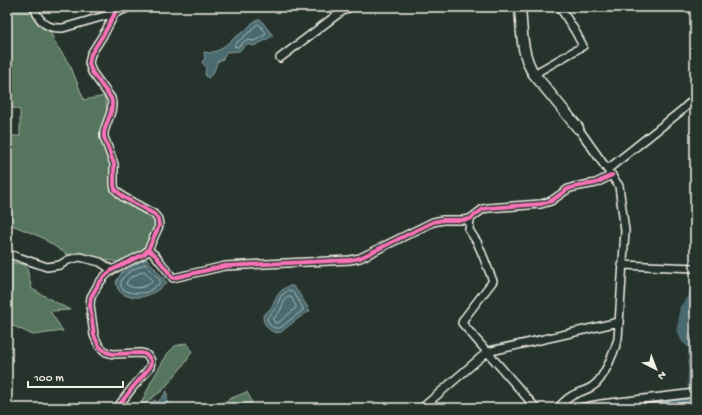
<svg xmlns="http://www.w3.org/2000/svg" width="702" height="415" viewBox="0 0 702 415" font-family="'Gochi Hand',sans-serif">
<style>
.green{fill:#56755e;stroke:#a5b3a3}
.water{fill:#496b6f;stroke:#8da19f}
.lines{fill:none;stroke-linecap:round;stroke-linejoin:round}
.shore{stroke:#b0bbb8;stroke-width:1}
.stream{stroke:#8da19f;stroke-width:2}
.river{stroke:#496b6f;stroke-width:11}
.street-casing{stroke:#f4f1e8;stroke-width:10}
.secondary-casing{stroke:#f4f1e8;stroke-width:13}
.street{stroke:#26332d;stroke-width:7}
.secondary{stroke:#26332d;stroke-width:10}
.cycleway-casing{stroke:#26332d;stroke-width:6}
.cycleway{stroke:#fb73b8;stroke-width:4}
</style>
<rect width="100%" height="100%" fill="#26332d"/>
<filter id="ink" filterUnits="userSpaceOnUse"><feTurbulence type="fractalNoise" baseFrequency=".025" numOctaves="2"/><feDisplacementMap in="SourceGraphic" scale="8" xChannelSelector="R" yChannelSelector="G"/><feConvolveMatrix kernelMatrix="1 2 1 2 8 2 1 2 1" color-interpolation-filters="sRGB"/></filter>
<g filter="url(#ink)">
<path class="green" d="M 7,7 L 30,7 L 34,17 L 51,33 L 54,41 L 71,67 L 84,100 L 105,96 L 107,114 L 101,130 L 101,138 L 110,164 L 113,193 L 121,201 L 154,218 L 155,229 L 147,245 L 139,253 L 117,262 L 88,256 L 66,254 L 41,237 L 7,223 L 7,136 L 20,136 L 20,110 L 7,106 Z
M 7,261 L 26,265 L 32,289 L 70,310 L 50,311 L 63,331 L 33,335 L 7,323 Z
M 186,343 L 192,351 L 186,362 L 163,390 L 148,401 L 143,408 L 139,408 L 152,380 L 168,353 L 175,346 Z
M 247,392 L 251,400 L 251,408 L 214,408 L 229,399 Z"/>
<path class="water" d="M 260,19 L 273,36 L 254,46 L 247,44 L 239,51 L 226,52 L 223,59 L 217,62 C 215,69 214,74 208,78 L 205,75 L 206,67 L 202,62 L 205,58 L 204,52 L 210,53 L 219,50 L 249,27 L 252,23 Z
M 145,259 L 149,261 L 167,283 C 161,287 155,293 148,295 C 139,299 123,298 118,289 C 117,287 117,284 116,282 L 122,272 Z
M 290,286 L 293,286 L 298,292 L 310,311 C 303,315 297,319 291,324 C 288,326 284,330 281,332 C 276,334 270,331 267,327 C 264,324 263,320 263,315 C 266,313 270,310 272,306 C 277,297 279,289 290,286 Z
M 167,391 L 167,400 L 169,408 L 147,408 L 150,402 L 154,402 L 154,400 L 157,402 L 161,399 Z
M 693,397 L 695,397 L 695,408 L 616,408 L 689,399 Z"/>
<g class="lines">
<path class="shore" d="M 258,24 L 260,25 L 266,33 L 265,35 L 254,41 L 246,40 L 238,47 L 234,46 L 235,44 L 252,30 L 255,26 Z
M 145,264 L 160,280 L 160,283 C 156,286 151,290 147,292 C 140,294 119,294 121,283 C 122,273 137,268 145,264 Z
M 144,271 L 152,279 L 152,282 C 144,288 136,290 127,285 L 126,283 L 129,279 Z
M 289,290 C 296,293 299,302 303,308 L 303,310 L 280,328 C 273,329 268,325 267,318 L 276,308 L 281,296 Z
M 288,297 L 291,297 L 296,306 L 296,308 L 278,323 L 275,323 L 273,319 L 280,311 L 285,300 Z
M 647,408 L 695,401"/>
<path class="stream" d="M 487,347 L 574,329"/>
<path class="river" d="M 693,397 L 694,345 L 686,338 L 683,330 L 685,309 L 693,300 L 695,292"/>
<g class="street-casing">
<path id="street" d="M 34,7 C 39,22 47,29 63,28 L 115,13 L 130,7
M 115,13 L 105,32 L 91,54 L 89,63 L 92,72 L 111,98 C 115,110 106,121 104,133 L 104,137 L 114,164 L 114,185 L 115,189 L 123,197 L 154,214 L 158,219 L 159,226 L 148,250 L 144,254 L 112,270 L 105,276 L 99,283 L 91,297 L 90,305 L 94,335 L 97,342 L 100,347 L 106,352 L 113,354 L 140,353 L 145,354 L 149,357 L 151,361 L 150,367 L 146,372 L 133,387 L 117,408
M 280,58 L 338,14 L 350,7
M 534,74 L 583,46 L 575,31 L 561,9 L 562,7
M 608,169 L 681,111 L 695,98
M 470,219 L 469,230 L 477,242 L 481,251 L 493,281 L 463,320 L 462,323 L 536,408
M 148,250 L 155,255 L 173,278 L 225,266 L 350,260 L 360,258 L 433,222 L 443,220 L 464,220 L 470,219 L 483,209 L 488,208 L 541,204 L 551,201 L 568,189 L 574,187 L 596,183 L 612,175
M 7,254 L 15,256 L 47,267 L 60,265 L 68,260 L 80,257 L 100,262 L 112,270
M 622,265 L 695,268
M 422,408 L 487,352 L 619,322
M 558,408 C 562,404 565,400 570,397 C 577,392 586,391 593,386 C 604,379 614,352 618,339 L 625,231 L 619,186 L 578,128
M 580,408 L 601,404 L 695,393"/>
</g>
<g class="secondary-casing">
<path id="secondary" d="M 520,7 C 522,29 521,55 534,74 L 578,128"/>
</g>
<use href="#street" class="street"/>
<use href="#secondary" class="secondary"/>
<g class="cycleway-casing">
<path id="cycleway" d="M 115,13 L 105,32 L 91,54 L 89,63 L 92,72 L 111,98 C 115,110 106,121 104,133 L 104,137 L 114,164 L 114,185 L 115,189 L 123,197 L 154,214 L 158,219 L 159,226 L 148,250 L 144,254 L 112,270 L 105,276 L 99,283 L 91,297 L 90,305 L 94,335 L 97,342 L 100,347 L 106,352 L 113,354 L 140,353 L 145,354 L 149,357 L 151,361 L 150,367 L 146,372 L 133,387 L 117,408
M 148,250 L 155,255 L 173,278 L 225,266 L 350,260 L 360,258 L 433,222 L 443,220 L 464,220 L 470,219 L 483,209 L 488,208 L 541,204 L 551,201 L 568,189 L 574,187 L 596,183 L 612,175"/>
</g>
<use href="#cycleway" class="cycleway"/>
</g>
</g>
<rect width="702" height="415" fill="none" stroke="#26332d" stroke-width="24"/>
<rect x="12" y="12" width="678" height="391" fill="none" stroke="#f4f1e8" stroke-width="1.5" filter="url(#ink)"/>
<g transform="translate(656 369) rotate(138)" stroke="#26332d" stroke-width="3" paint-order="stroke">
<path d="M0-3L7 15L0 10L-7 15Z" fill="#f4f1e8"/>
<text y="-6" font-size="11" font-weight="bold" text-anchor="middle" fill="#f4f1e8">N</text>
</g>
<path d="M28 381v6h95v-6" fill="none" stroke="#f4f1e8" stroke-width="2"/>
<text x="34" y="381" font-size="12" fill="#f4f1e8" stroke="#26332d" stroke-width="3" paint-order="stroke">100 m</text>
</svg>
